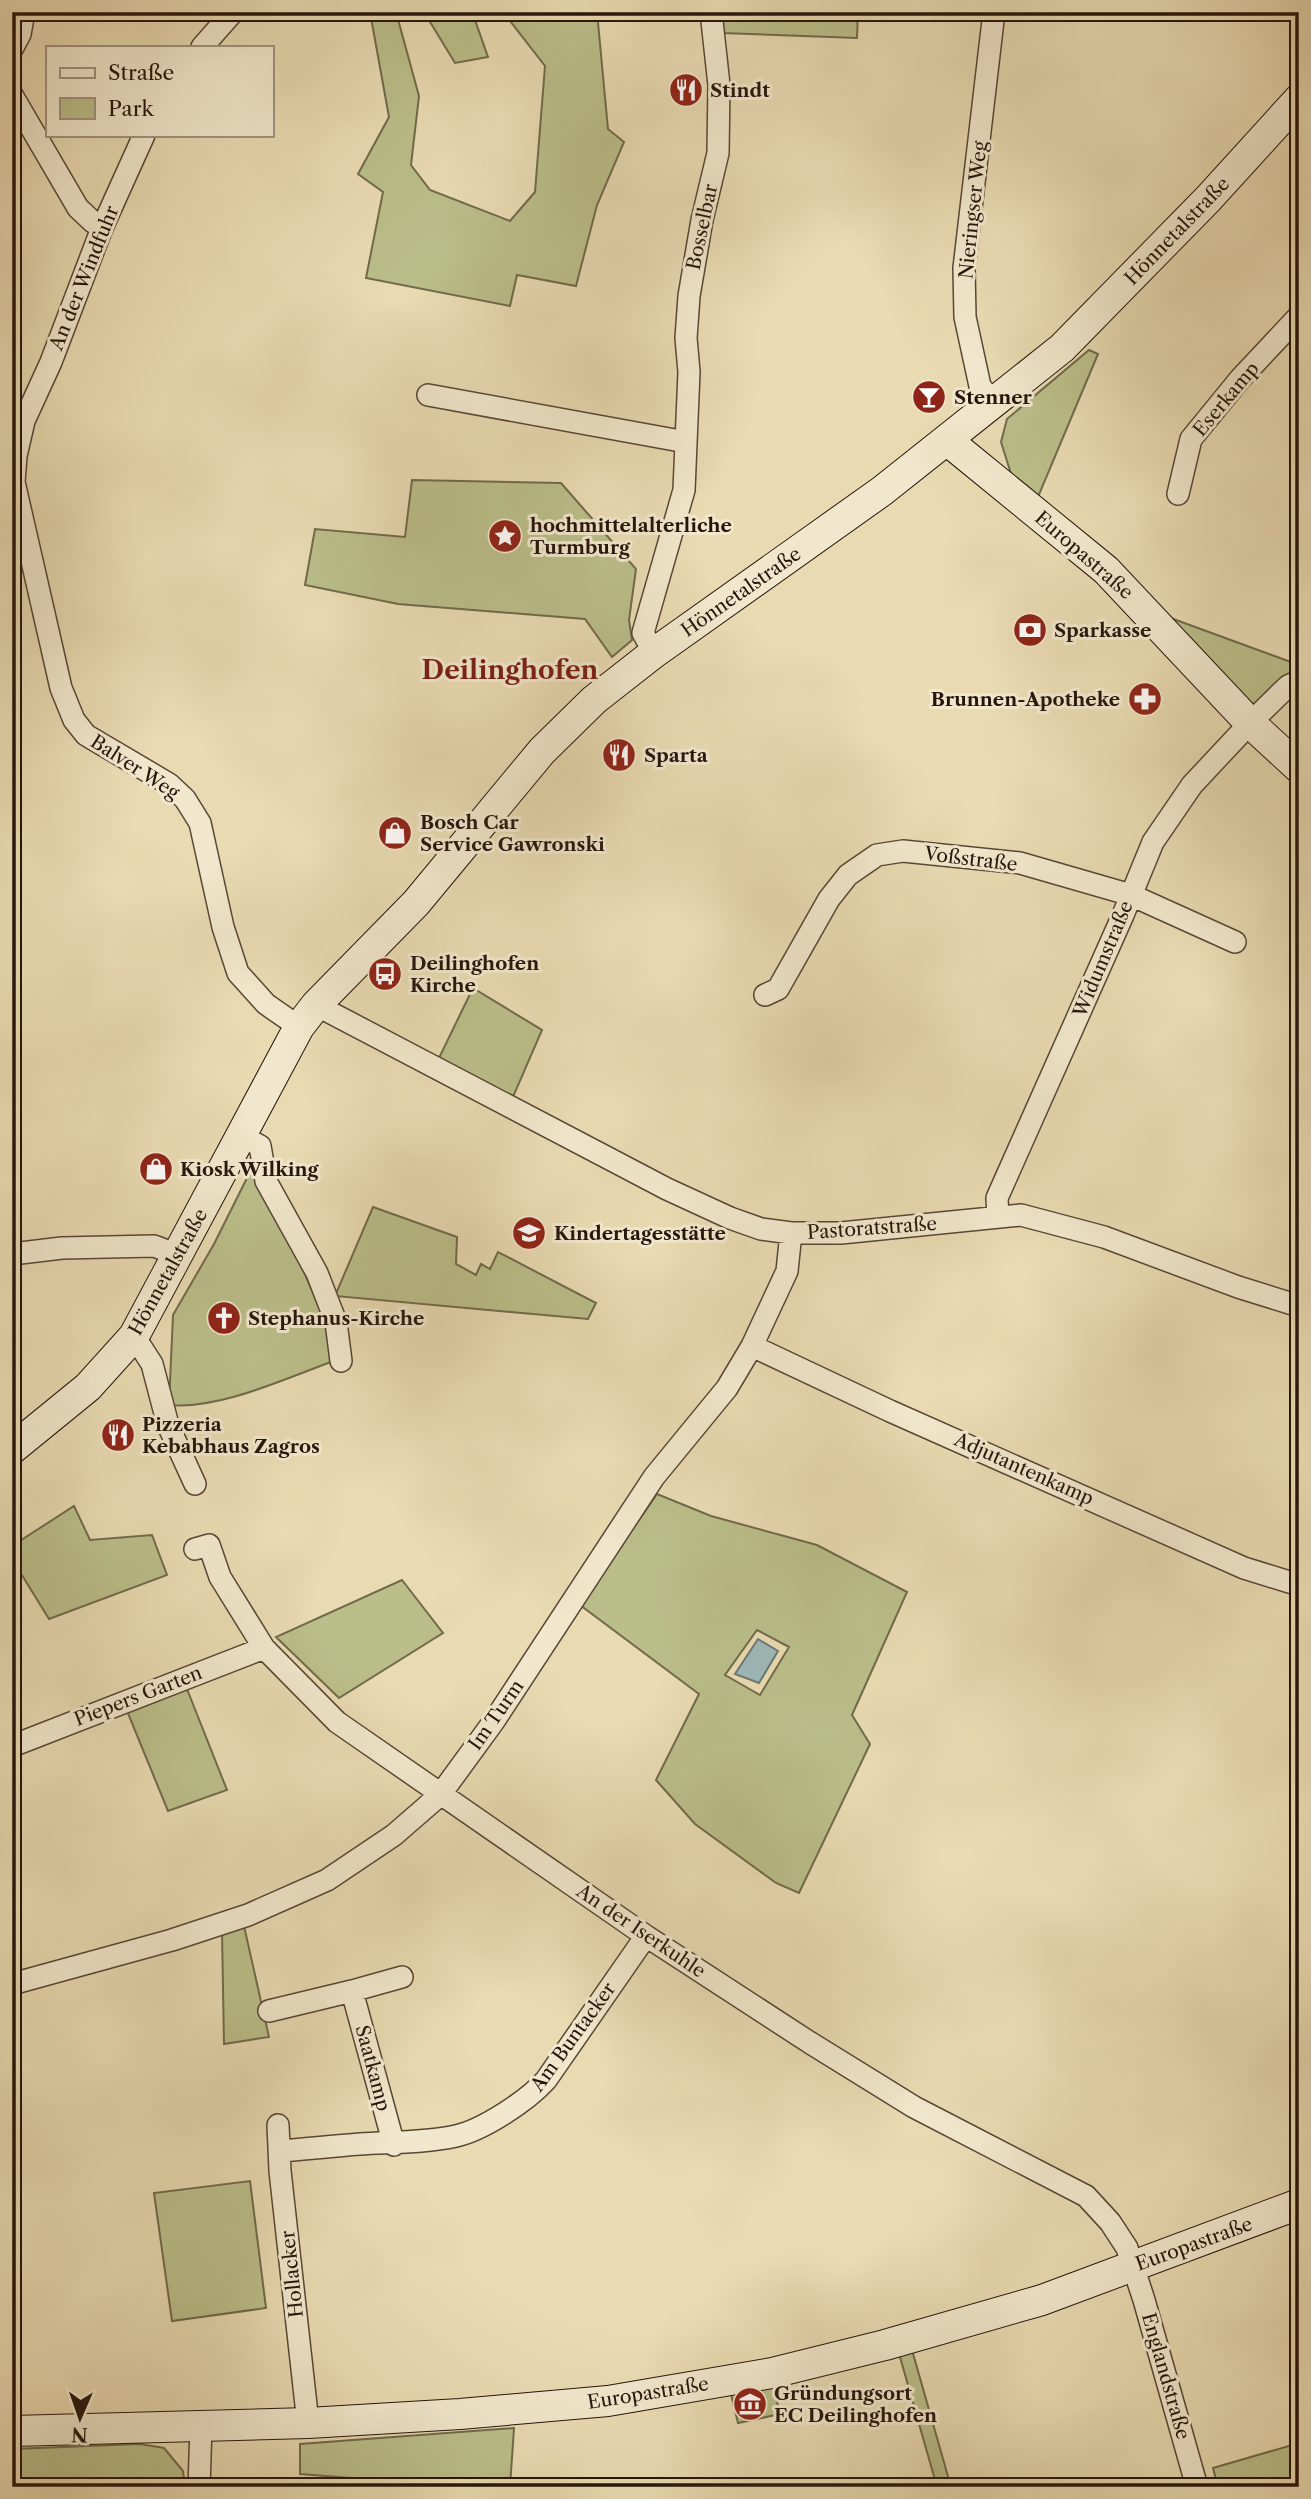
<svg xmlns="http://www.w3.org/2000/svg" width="1311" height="2499" viewBox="0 0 1311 2499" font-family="'Libre Caslon Text',serif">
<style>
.green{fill:#babe89;stroke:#706a4b;stroke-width:2;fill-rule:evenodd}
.water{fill:#9db8b8;stroke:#6e7774;stroke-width:2}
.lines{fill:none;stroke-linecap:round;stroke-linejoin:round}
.street-casing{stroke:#584636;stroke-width:24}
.secondary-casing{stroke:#27150d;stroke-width:32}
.street{stroke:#f1e7cc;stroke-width:21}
.secondary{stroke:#f1e7cc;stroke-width:30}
.labels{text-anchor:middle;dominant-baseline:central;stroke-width:6;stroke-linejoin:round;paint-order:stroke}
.poi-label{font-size:19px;font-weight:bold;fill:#27150d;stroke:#f1e7cc;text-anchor:start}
.street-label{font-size:19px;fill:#27150d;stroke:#f1e7cc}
.district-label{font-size:26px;font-weight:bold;fill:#7a1f14;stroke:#f1e7cc}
</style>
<rect width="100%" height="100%" fill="#e9dab1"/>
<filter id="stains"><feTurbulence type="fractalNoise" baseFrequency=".00286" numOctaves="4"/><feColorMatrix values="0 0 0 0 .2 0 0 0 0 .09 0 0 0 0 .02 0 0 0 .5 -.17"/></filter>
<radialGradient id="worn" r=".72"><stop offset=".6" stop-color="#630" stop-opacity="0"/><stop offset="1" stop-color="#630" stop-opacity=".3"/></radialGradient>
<path class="green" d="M 370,12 L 396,12 L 419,96 L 411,165 L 430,190 L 510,221 L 535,192 L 545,66 L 503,12 L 597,12 L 608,129 L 624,142 L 597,205 L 576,286 L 517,275 L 510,306 L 366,278 L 383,192 L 358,174 L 389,117 Z
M 424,12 L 470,12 L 476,23 L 488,57 L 455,63 Z
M 719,12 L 858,12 L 857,38 L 722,33 Z
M 1089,350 L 1098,354 L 1038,497 L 1012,477 L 1001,442 L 1007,419 Z
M 412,480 L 561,483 L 636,569 L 629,620 L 632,640 L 612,657 L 585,619 L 398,604 L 305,585 L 315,529 L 405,537 Z
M 1157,613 L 1299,665 L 1299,672 L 1250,712 Z
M 473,988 L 542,1030 L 513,1097 L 438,1060 Z
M 249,1174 L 258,1180 L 289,1237 L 326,1323 L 331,1362 C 284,1379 218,1410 169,1405 L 173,1315 L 214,1244 Z
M 373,1207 L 457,1237 L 456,1264 L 476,1275 L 481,1264 L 490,1269 L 498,1252 L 596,1303 L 588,1319 L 335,1296 Z
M 657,1494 L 711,1516 L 817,1545 L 907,1592 L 852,1715 L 870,1744 L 799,1893 L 776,1883 L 695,1824 L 656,1780 L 699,1694 L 580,1605 ZM 757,1630 L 789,1647 L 760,1695 L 725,1675 Z
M 74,1506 L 90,1540 L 152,1535 L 167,1575 L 49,1619 L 12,1559 L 12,1546 Z
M 402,1580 L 443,1633 L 339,1698 L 276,1637 Z
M 185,1684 L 227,1790 L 168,1811 L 125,1706 Z
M 244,1926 L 269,2037 L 224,2044 L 222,1933 Z
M 250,2181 L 266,2308 L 172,2321 L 154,2193 Z
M 898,2350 L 912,2350 L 951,2487 L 937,2487 Z
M 771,2377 L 780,2414 L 738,2423 L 729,2386 Z
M 514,2428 L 510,2487 L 349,2487 L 350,2478 L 300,2474 L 300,2444 Z
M 1299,2443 L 1299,2487 L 1218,2487 L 1213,2468 Z
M 140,2444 L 164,2448 L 183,2471 L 185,2487 L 12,2487 L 12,2449 Z"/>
<path class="water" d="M 758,1639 L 778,1651 L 759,1683 L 735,1674 Z"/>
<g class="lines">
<g class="street-casing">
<path id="street" d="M 202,47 L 233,12
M 12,49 L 20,34 L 24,12
M 12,95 L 78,208 L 93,222 L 102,228
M 144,135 L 102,228 L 51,362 L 24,421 L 16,456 L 14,482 L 61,688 L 74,720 L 86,735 L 169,784 L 185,799 L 200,823 L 223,927 L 238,973 L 266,1004 L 299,1027
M 428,395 L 686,442
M 993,403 L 980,386 L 965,317 L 964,268 L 994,12
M 1178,494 L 1191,439 L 1240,379 L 1299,316
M 654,653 L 643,633 L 684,490 L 689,372 L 686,338 L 689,296 L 702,220 L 718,153 L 719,85 L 711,12
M 765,995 L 778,989 L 829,899 L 848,875 L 877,855 L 903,851 L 1020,863 L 1131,895 L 1235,942
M 316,1005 L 667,1189 L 730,1218 L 761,1229 L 791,1233 L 841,1233 L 1021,1215 L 1104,1237 L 1238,1287 L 1299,1306
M 242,1136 L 260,1146 L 266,1181 L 317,1273 L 336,1322 L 341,1361
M 998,1217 L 997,1198 L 1123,915 L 1153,842 L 1192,785 L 1250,723 L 1288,686 L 1299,681
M 12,1254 L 62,1248 L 154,1246 L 178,1255
M 134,1336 L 152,1364 L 168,1425 L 195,1484
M 752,1346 L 890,1411 L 1244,1568 L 1299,1585
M 195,1549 L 209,1545 L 220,1577 L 264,1648 L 337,1722 L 646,1936 L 809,2042 L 914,2107 L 1086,2196 L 1110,2222 L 1127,2248 L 1144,2300 L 1197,2487
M 12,1746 L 264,1648
M 12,1984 L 172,1940 L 248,1915 L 327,1880 L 394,1835 L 440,1795 L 494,1721 L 654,1477 L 727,1388 L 752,1346 L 787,1271 L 791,1233
M 352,1991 L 402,1977
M 269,2011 L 352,1991 L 394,2145
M 278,2125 L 280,2171 L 308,2423
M 280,2151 C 306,2149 333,2146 360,2144 C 392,2142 424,2143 456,2136 C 483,2130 527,2101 546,2080 L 646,1936
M 199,2487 L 201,2426"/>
</g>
<g class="secondary-casing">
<path id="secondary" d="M 948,441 L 1106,570 L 1250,723 L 1299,768
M 12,1449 L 88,1387 L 134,1336 L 299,1027 L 316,1005 L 416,903 L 542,751 L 594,700 L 654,653 L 882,491 L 1062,348 L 1208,199 L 1299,99
M 12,2431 L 308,2423 L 460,2414 L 608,2401 L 772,2373 L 885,2345 L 1042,2300 L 1299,2204"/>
</g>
<use href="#street" class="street"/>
<use href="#secondary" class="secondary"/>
</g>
<defs>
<g id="restaurant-disc" transform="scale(1.75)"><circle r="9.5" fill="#8f2418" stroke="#f1e7cc"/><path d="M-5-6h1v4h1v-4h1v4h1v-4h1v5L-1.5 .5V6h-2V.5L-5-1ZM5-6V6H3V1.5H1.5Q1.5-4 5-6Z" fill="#fff"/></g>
<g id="bar-disc" transform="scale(1.75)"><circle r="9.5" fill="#8f2418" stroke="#f1e7cc"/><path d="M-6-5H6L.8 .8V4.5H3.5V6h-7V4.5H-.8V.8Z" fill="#fff"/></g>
<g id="sight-disc" transform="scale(1.75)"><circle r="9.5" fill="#8f2418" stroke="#f1e7cc"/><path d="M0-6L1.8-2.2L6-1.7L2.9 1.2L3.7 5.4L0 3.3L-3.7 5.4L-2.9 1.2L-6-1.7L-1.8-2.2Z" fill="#fff"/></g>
<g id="bank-disc" transform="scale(1.75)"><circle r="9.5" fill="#8f2418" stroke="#f1e7cc"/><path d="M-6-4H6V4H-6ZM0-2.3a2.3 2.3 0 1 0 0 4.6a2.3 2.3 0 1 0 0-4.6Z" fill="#fff"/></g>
<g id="pharmacy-disc" transform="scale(1.75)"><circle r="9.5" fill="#8f2418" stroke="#f1e7cc"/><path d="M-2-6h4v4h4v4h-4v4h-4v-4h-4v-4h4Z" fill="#fff"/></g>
<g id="shop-disc" transform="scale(1.75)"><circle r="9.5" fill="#8f2418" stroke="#f1e7cc"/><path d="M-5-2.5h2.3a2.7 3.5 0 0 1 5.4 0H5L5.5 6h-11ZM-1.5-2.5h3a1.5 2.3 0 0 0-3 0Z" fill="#fff"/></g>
<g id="bus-disc" transform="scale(1.75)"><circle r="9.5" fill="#8f2418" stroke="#f1e7cc"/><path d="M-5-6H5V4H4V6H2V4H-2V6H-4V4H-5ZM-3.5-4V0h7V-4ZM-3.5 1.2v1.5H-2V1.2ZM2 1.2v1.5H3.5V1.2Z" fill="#fff"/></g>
<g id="school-disc" transform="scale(1.75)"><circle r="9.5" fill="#8f2418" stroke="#f1e7cc"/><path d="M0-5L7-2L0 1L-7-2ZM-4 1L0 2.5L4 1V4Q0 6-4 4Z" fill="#fff"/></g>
<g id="church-disc" transform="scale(1.75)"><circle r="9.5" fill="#8f2418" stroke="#f1e7cc"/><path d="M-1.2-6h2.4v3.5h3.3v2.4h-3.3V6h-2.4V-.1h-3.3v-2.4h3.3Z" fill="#fff"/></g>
<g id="museum-disc" transform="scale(1.75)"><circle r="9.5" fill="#8f2418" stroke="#f1e7cc"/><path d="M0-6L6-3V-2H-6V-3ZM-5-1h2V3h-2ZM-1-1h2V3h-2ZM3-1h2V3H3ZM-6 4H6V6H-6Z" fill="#fff"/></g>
</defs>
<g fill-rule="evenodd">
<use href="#restaurant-disc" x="686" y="90"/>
<use href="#bar-disc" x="929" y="397"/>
<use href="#sight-disc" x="505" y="536"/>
<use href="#bank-disc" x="1030" y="630"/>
<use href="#pharmacy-disc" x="1145" y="699"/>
<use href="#restaurant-disc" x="619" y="755"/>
<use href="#shop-disc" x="395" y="833"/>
<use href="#bus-disc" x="385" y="974"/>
<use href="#shop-disc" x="156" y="1169"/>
<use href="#school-disc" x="529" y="1233"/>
<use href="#church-disc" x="224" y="1318"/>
<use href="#restaurant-disc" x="118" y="1435"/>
<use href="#museum-disc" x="750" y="2404"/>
</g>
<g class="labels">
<g class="poi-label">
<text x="710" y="90">Stindt</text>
<text x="954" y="397">Stenner</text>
<text x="530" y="525">hochmittelalterliche<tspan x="530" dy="22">Turmburg</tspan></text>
<text x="1054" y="630">Sparkasse</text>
<text x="1120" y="699" text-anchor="end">Brunnen-Apotheke</text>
<text x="644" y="755">Sparta</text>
<text x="420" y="822">Bosch Car<tspan x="420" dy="22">Service Gawronski</tspan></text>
<text x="410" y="963">Deilinghofen<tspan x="410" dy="22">Kirche</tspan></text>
<text x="180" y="1169">Kiosk Wilking</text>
<text x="554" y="1233">Kindertagesstätte</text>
<text x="248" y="1318">Stephanus-Kirche</text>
<text x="142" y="1424">Pizzeria<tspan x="142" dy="22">Kebabhaus Zagros</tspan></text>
<text x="774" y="2393">Gründungsort<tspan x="774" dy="22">EC Deilinghofen</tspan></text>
</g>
<g class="street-label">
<text transform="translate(973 210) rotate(-84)">Nieringser Weg</text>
<text transform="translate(702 227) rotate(-78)">Bosselbar</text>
<text transform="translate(1177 231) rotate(-46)">Hönnetalstraße</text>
<text transform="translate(84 278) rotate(-68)">An der Windfuhr</text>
<text transform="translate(1226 399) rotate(-50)">Eserkamp</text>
<text transform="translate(1084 555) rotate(41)">Europastraße</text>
<text transform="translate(741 592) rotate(-35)">Hönnetalstraße</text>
<text transform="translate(135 767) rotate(33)">Balver Weg</text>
<text transform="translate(971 859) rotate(7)">Voßstraße</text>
<text transform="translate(1103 959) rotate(-67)">Widumstraße</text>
<text transform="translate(872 1228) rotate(-4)">Pastoratstraße</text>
<text transform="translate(168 1272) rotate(-61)">Hönnetalstraße</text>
<text transform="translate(1024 1469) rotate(24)">Adjutantenkamp</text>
<text transform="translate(138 1696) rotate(-21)">Piepers Garten</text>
<text transform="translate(496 1715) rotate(-55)">Im Turm</text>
<text transform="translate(641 1931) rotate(34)">An der Iserkuhle</text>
<text transform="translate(573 2037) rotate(-54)">Am Buntacker</text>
<text transform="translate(373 2068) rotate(75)">Saatkamp</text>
<text transform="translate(1194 2244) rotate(-20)">Europastraße</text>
<text transform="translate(292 2274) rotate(-96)">Hollacker</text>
<text transform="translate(1166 2376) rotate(74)">Englandstraße</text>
<text transform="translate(648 2393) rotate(-9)">Europastraße</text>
</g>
<g class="district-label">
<text x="510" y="670">Deilinghofen</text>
</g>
</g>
<rect width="1311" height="2499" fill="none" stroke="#e9dab1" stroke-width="42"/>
<rect x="14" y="14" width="1283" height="2471" fill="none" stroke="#27150d" stroke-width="3.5"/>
<rect x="21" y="21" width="1269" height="2457" fill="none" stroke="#27150d" stroke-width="2"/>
<rect x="46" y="46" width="228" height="91" fill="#f1e7cc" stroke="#a09380" stroke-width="2"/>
<rect x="60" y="68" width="35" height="10" fill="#f1e7cc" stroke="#a09380" stroke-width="2"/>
<text x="108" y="80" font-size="21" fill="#27150d">Straße</text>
<rect x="60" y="98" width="35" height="21" fill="#babe89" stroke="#a09380" stroke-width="2"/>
<text x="108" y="116" font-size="21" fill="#27150d">Park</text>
<g transform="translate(80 2418) rotate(182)" stroke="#f1e7cc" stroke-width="5" paint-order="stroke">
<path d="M0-5L12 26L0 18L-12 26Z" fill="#27150d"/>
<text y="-10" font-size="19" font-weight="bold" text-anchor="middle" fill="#27150d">N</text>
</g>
<rect width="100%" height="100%" filter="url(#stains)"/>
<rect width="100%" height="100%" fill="url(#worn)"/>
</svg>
